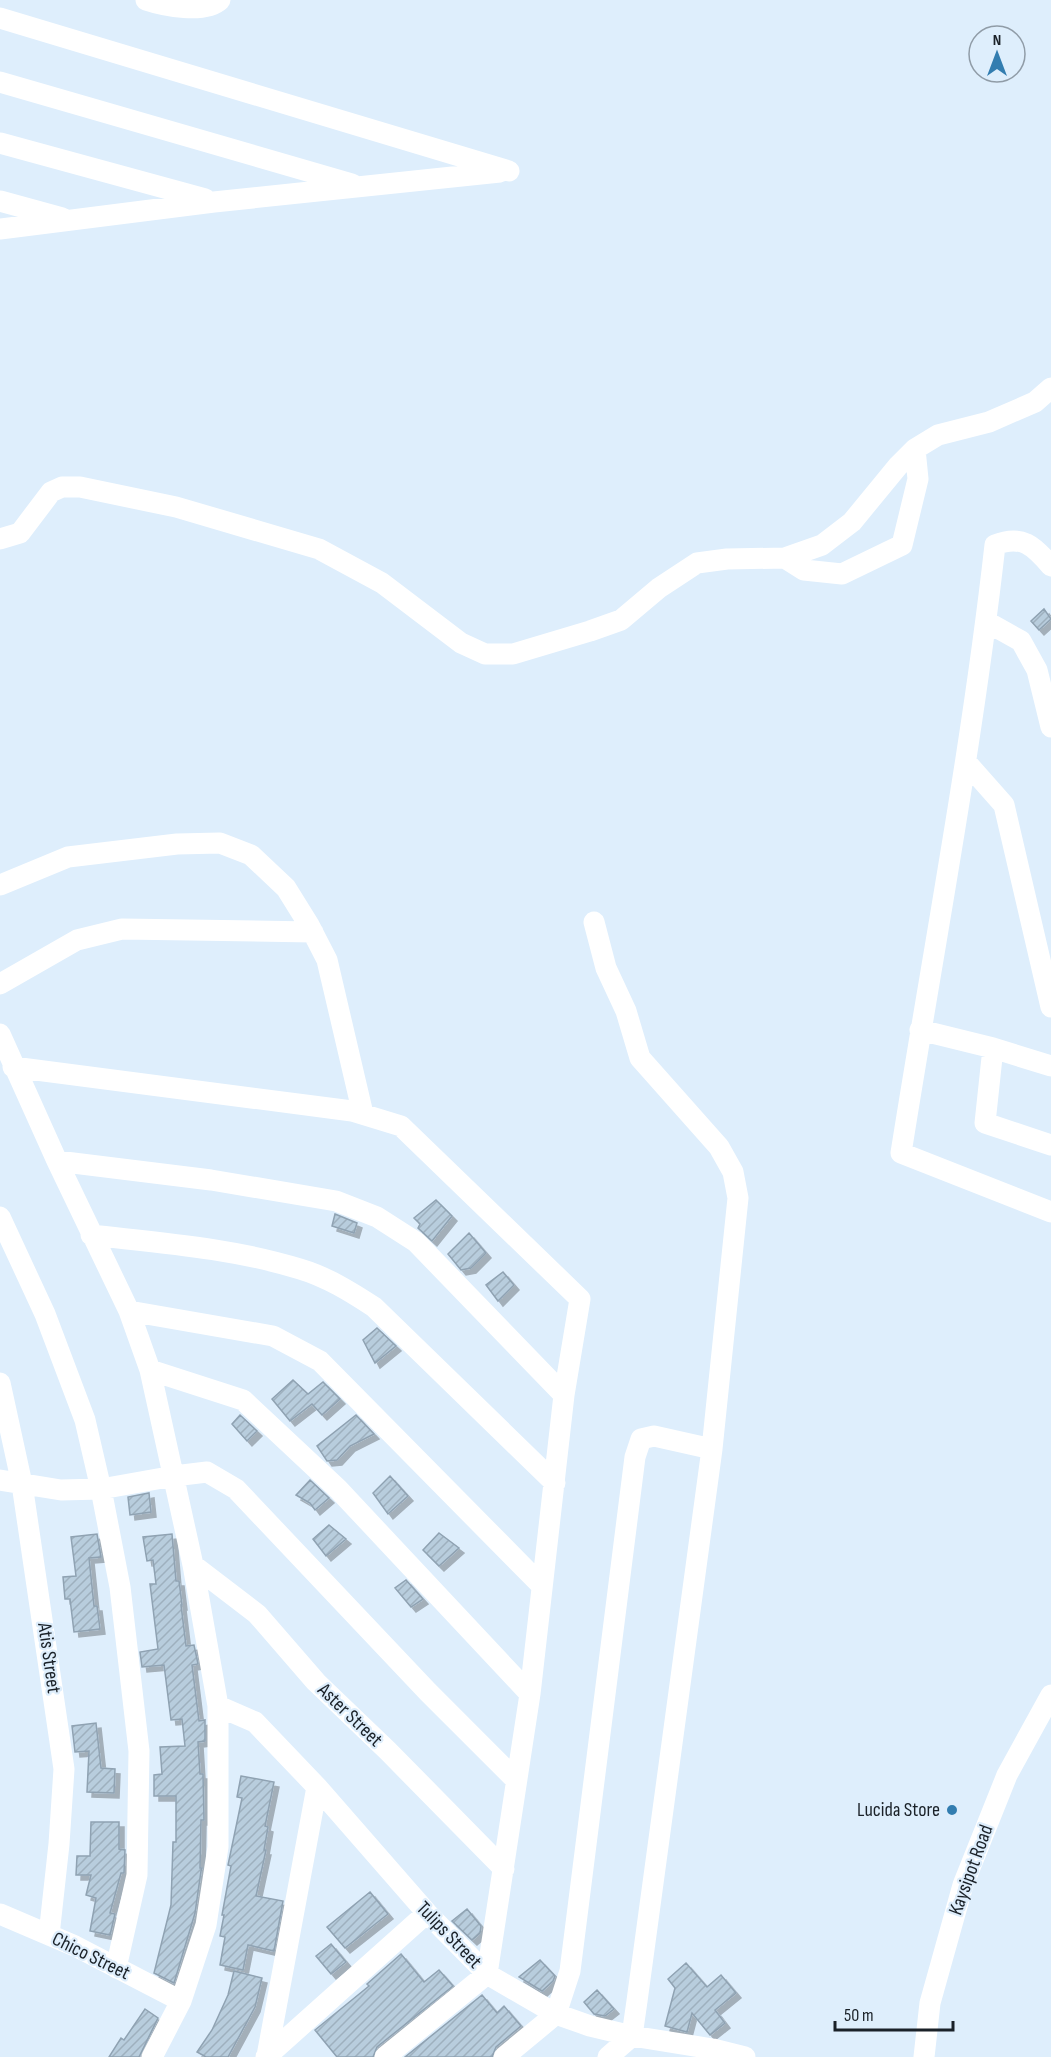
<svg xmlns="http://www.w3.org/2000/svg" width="1051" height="2057" viewBox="0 0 1051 2057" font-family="'Sofia Sans Condensed',sans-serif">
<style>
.building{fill:url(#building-hatch);stroke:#8fa2b2;stroke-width:1.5;filter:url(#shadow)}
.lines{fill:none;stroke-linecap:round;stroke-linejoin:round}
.minor{stroke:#fff;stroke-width:21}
.poi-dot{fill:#327db0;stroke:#deeefc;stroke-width:2}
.labels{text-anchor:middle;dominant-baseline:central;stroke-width:4.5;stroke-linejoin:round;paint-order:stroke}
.street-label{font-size:20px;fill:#1a2128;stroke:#deeefc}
.poi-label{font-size:20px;fill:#1a2128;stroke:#deeefc;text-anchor:end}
</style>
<defs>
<pattern id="building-hatch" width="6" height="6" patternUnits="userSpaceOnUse" patternTransform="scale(1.5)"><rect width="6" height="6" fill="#b8cddd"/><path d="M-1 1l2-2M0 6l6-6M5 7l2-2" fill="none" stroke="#9eb0be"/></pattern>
<filter id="shadow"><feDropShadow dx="5" dy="5" stdDeviation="0" flood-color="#0004"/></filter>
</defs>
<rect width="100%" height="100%" fill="#deeefc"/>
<path class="building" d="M 1044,609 L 1051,619 L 1039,630 L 1031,621 Z
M 436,1200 L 452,1216 L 432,1241 L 418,1228 L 420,1224 L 414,1218 Z
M 335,1214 L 357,1223 L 354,1233 L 332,1226 Z
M 469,1233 L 486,1253 L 471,1268 L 461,1270 L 448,1254 Z
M 503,1272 L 514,1285 L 498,1301 L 486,1285 Z
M 377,1328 L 396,1346 L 375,1363 L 363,1340 Z
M 293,1380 L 308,1394 L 323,1382 L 340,1399 L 322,1415 L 312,1404 L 290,1421 L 272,1399 Z
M 240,1415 L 257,1431 L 247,1441 L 232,1424 Z
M 356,1415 L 374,1434 L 350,1446 L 337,1460 L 327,1461 L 317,1446 Z
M 390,1476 L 408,1496 L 388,1514 L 373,1493 Z
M 310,1480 L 329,1498 L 315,1510 L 310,1503 L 296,1495 Z
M 149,1493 L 151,1512 L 130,1515 L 128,1497 Z
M 329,1525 L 346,1539 L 326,1556 L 313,1539 Z
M 439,1533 L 459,1548 L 439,1566 L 423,1550 Z
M 97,1534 L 101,1557 L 89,1558 L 94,1606 L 97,1606 L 100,1629 L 74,1632 L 70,1599 L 65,1599 L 63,1577 L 76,1576 L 71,1537 Z
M 172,1534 L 176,1581 L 179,1581 L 182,1605 L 181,1605 L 186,1646 L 194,1645 L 198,1664 L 192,1665 L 199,1721 L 205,1720 L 205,1741 L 198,1742 L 200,1774 L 203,1774 L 204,1820 L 201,1820 L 200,1868 L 202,1868 L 201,1871 L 195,1913 L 174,1983 L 154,1973 L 171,1905 L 173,1842 L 176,1842 L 176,1796 L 154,1796 L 154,1775 L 162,1774 L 160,1747 L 185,1746 L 182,1719 L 171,1720 L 164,1665 L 142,1667 L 140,1652 L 158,1649 L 150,1584 L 156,1584 L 153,1560 L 147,1561 L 143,1537 Z
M 406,1580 L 423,1599 L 411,1607 L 395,1588 Z
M 96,1723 L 101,1768 L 115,1769 L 114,1793 L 87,1792 L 89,1751 L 75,1752 L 72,1726 Z
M 241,1776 L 274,1782 L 265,1826 L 268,1827 L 264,1850 L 266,1850 L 256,1896 L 283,1901 L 274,1951 L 248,1945 L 243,1970 L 220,1965 L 225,1937 L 220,1936 L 224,1915 L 222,1915 L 231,1866 L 228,1865 L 242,1798 L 237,1797 Z
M 91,1822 L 119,1822 L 119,1849 L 125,1850 L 124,1873 L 121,1873 L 110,1913 L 115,1914 L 110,1935 L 90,1931 L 96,1898 L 86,1895 L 91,1875 L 76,1875 L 77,1856 L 90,1856 Z
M 370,1892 L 388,1914 L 345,1948 L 327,1927 Z
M 467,1909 L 481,1926 L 480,1933 L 472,1940 L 452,1921 Z
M 331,1944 L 346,1962 L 331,1974 L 316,1956 Z
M 401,1954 L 424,1982 L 439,1970 L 453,1986 L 377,2047 L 373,2057 L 337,2057 L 315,2030 L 369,1986 L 367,1984 Z
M 540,1960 L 555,1976 L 553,1981 L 542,1991 L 519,1977 Z
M 686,1963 L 707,1987 L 721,1975 L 736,1993 L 715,2010 L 725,2023 L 710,2035 L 692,2013 L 687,2032 L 665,2026 L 675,1988 L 668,1979 Z
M 234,1971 L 262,1978 L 255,2007 L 228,2057 L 206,2057 L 197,2052 L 212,2030 L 228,1995 Z
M 597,1990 L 614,2009 L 605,2016 L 594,2014 L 584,2002 Z
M 482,1995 L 497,2013 L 504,2006 L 521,2026 L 496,2047 L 492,2057 L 405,2057 Z
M 145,2009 L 158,2018 L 139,2057 L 109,2057 L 121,2038 L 124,2040 Z"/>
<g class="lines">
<path class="minor" d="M 146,0 C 164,6 205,14 220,0
M 0,18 L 509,171
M 0,82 L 352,184
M 0,143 L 205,199
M 0,201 L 62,218
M 0,229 L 214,202 L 500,172
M 0,539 L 20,533 L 51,492 L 62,487 L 80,487 L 176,507 L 319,549 L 382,583 L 461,643 L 485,654 L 513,654 L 590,631 L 621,620 L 659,588 L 697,563 L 727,559 L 785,558 L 822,545 L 852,522 L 898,466 L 915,449 L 938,435 L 989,422 L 1035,402 L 1051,388
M 785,558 L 804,570 L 842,574 L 902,545 L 918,479 L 915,449
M 1051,566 C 1034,546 1022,534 995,545 C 972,749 933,951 901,1153 L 1051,1212
M 987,622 L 1021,641 L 1037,670 L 1051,727
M 966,762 L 1004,805 L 1051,1007
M 0,885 L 68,857 L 177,844 L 220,843 L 251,855 L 286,888 L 309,925 L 327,960 L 363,1114
M 594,922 L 606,968 L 626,1011 L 640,1058 L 719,1147 L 733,1172 L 738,1198 L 712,1449 L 637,2001 L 632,2036 L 608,2057
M 0,984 L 77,940 L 122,929 L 313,932
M 920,1030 L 993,1048 L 1051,1066
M 0,1034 L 57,1161 L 129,1311 L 150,1370 L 193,1565 L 218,1706 L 218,1847 L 206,1925 L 181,2001 L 152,2057
M 993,1048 L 985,1123 L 1051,1145
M 13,1067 L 352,1111 L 401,1126 L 580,1299 L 564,1395 L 530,1694 L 487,1974 L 385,2057
M 57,1161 L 211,1180 L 336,1201 L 377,1217 L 416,1242 L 564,1395
M 0,1217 L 45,1314 L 85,1420 L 101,1489 L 120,1587 L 139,1751 L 137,1875 L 116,1968
M 91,1235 C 161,1243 232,1248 300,1269 C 327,1277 351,1292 374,1307 L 555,1483
M 129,1311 L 273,1336 L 320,1361 L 542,1586
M 150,1370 L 243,1400 L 338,1489 L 530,1694
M 0,1383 L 22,1484 L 64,1769 L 59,1844 L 49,1935
M 0,1480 L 61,1490 L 101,1489 L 174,1476 L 207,1472 L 236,1489 L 428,1692 L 516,1780
M 193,1565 L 257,1614 L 316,1682 L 388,1751 L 504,1869
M 218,1706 L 255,1722 L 317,1787 L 427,1913 L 487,1974 L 556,2014 L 590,2026 L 632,2036 L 713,2049 L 745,2057
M 0,1914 L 75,1946 L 181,2001
M 267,2056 L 317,1787
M 266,2057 L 427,1913
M 504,2057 L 556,2014 L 570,1971 L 635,1457 L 641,1439 L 654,1436 L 712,1449
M 924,2057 L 930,2003 L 963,1885 L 1007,1775 L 1051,1695"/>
</g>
<circle class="poi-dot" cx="952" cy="1810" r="6"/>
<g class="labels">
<g class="street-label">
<text transform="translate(49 1658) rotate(82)">Atis Street</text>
<text transform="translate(350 1715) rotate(44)">Aster Street</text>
<text transform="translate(971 1870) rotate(-70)">Kaysipot Road</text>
<text transform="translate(449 1935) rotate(46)">Tulips Street</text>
<text transform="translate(91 1956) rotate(26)">Chico Street</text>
</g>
<g class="poi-label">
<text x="940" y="1810">Lucida Store</text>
</g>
</g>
<g transform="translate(997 54)"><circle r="28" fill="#deeefc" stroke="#909ca7" stroke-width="1.5"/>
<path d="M0-4.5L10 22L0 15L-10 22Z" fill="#327db0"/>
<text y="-9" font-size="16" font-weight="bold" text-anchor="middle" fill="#1a2128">N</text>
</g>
<path d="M835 2021v9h118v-9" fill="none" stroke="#1a2128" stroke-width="3"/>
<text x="844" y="2021" font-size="18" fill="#1a2128" stroke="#deeefc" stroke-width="4.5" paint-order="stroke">50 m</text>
</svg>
